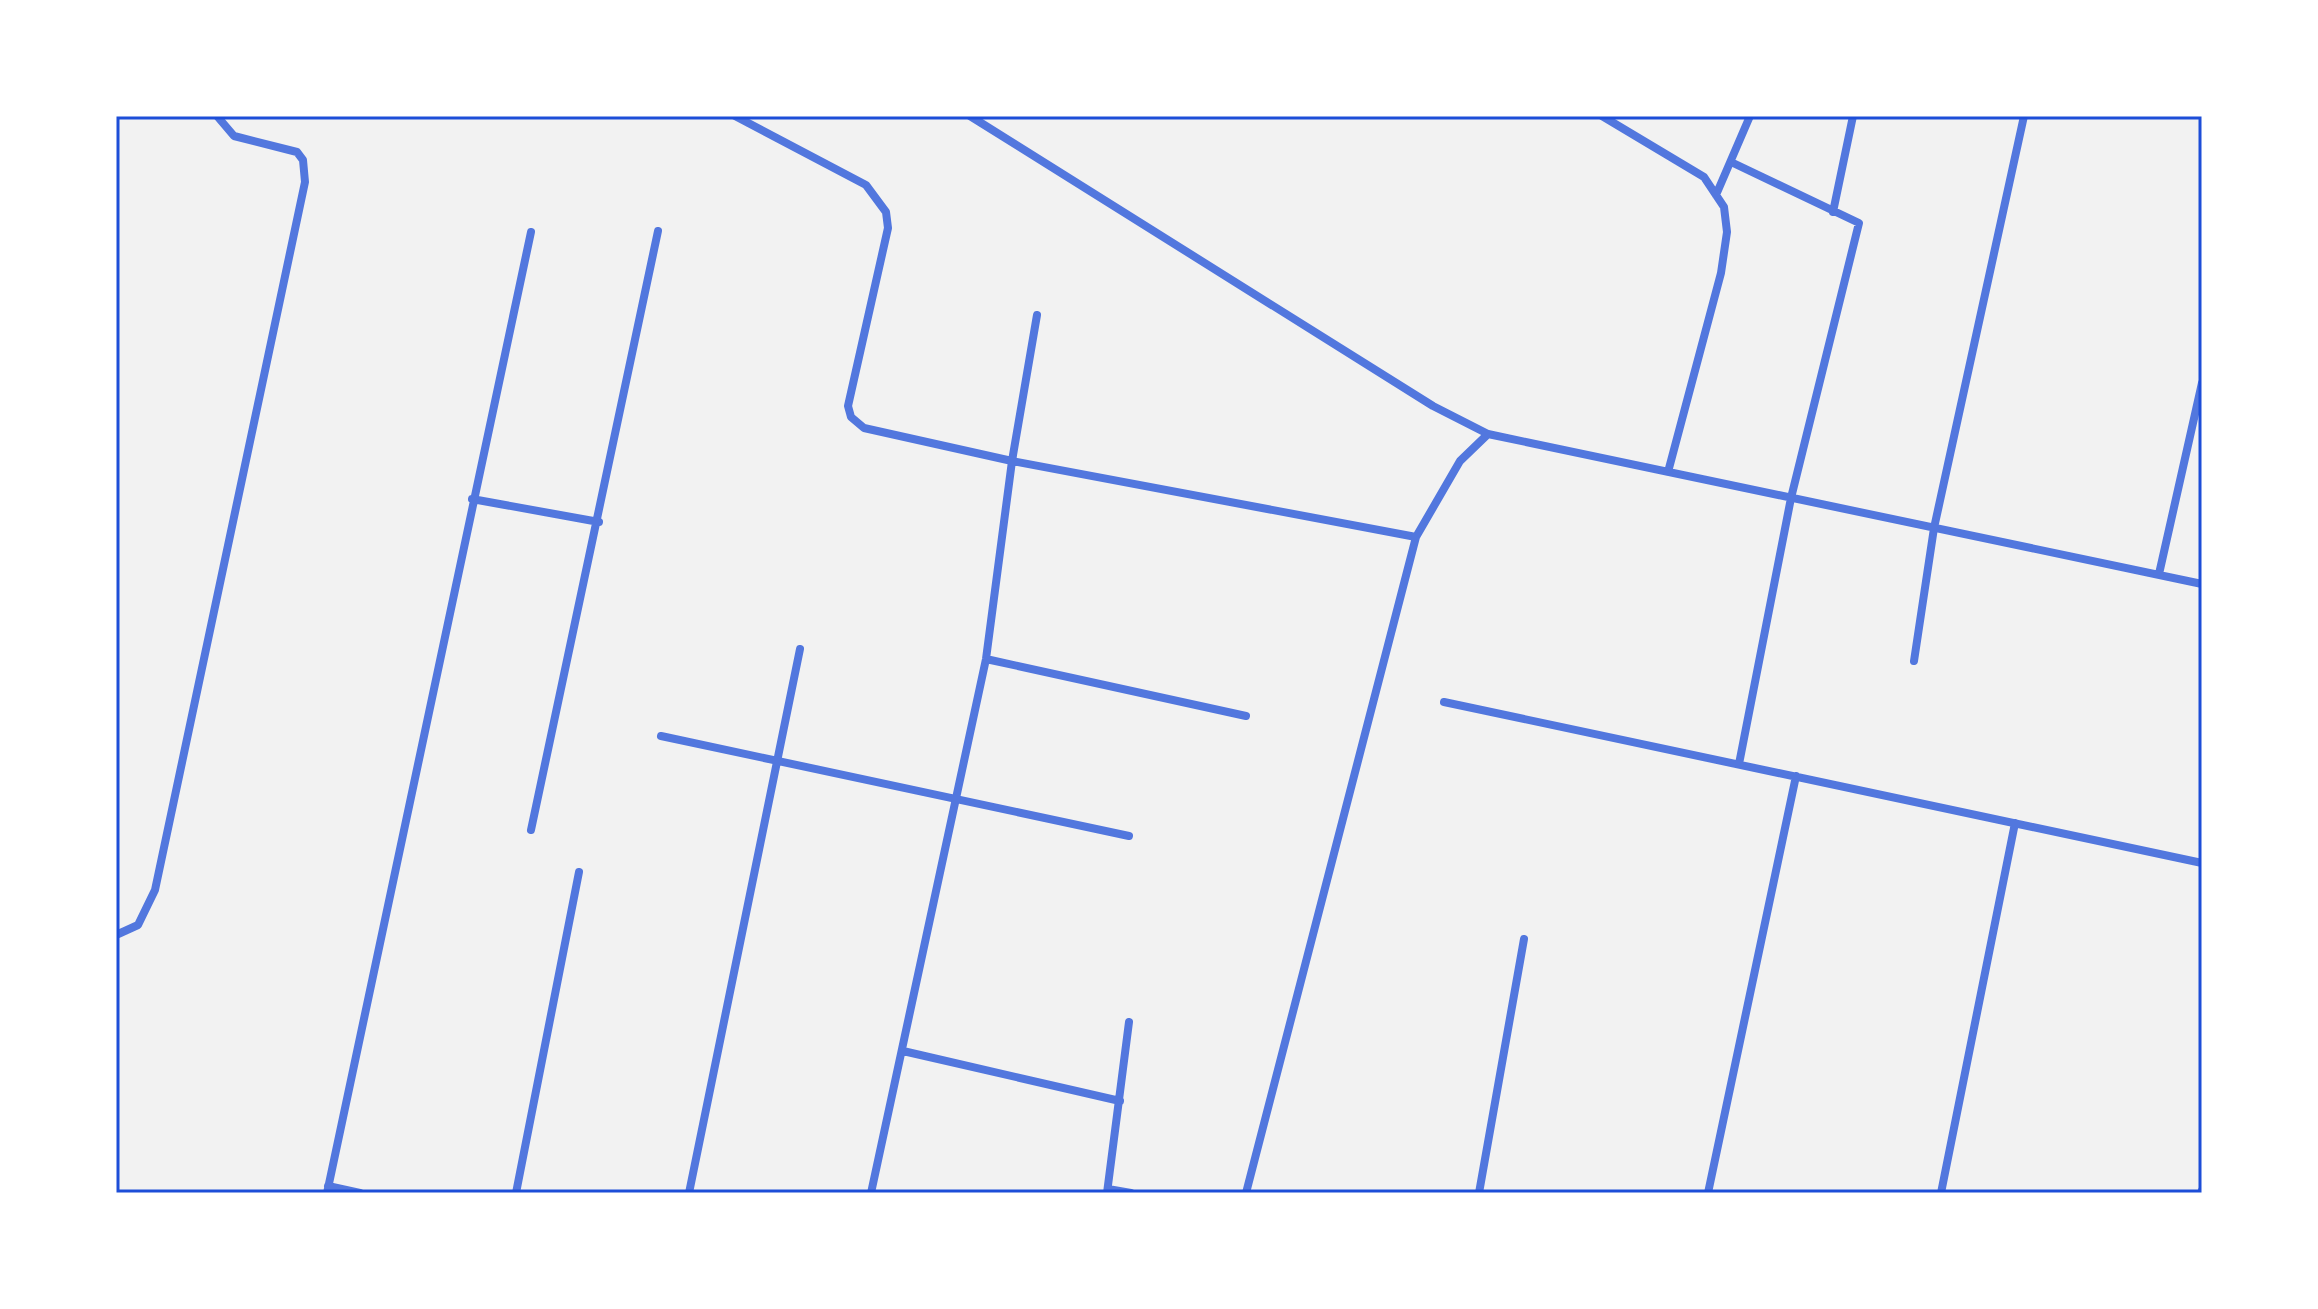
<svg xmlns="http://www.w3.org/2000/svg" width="2318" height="1309" viewBox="0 0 2318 1309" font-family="Commissioner,sans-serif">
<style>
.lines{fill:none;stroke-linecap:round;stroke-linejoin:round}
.minor{stroke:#5277de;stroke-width:8}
.neatline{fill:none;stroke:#1d4ed8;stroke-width:3}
</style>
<rect width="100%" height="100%" fill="#f2f2f2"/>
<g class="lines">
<path class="minor" d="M 735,116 L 866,185 L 886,212 L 888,228 L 848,406 L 851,417 L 864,428 L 1012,461 L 1416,537
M 970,116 L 1433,406 L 1488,434 L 2202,584
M 1602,116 L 1704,177 L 1724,207 L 1727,232 L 1721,273 L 1668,472
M 1731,162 L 1859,223 L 1791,498 L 1739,764
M 1716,195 L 1750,116
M 1833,212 L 1853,116
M 472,499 L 599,522
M 2159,574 L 2202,383
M 986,659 L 1246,716
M 1914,661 L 1934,528 L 2024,116
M 1444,702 L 2202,863
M 661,736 L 1129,836
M 531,830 L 658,231
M 116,935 L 138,925 L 155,890 L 305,182 L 303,160 L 297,152 L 234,136 L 217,116
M 903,1051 L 1120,1101
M 328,1186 L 360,1193
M 1108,1189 L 1131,1193
M 327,1193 L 531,232
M 516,1193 L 579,872
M 689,1193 L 800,649
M 871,1193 L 986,659 L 1012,461 L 1037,315
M 1107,1193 L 1129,1022
M 1246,1193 L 1416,537 L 1460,461 L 1488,434
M 1479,1193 L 1524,939
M 1708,1193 L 1796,776
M 1941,1193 L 2015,823
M 2201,1193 L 2202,1190"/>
</g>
<rect width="2318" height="1309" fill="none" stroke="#ffffff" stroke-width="236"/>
<rect x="118" y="118" width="2082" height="1073" class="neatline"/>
</svg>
